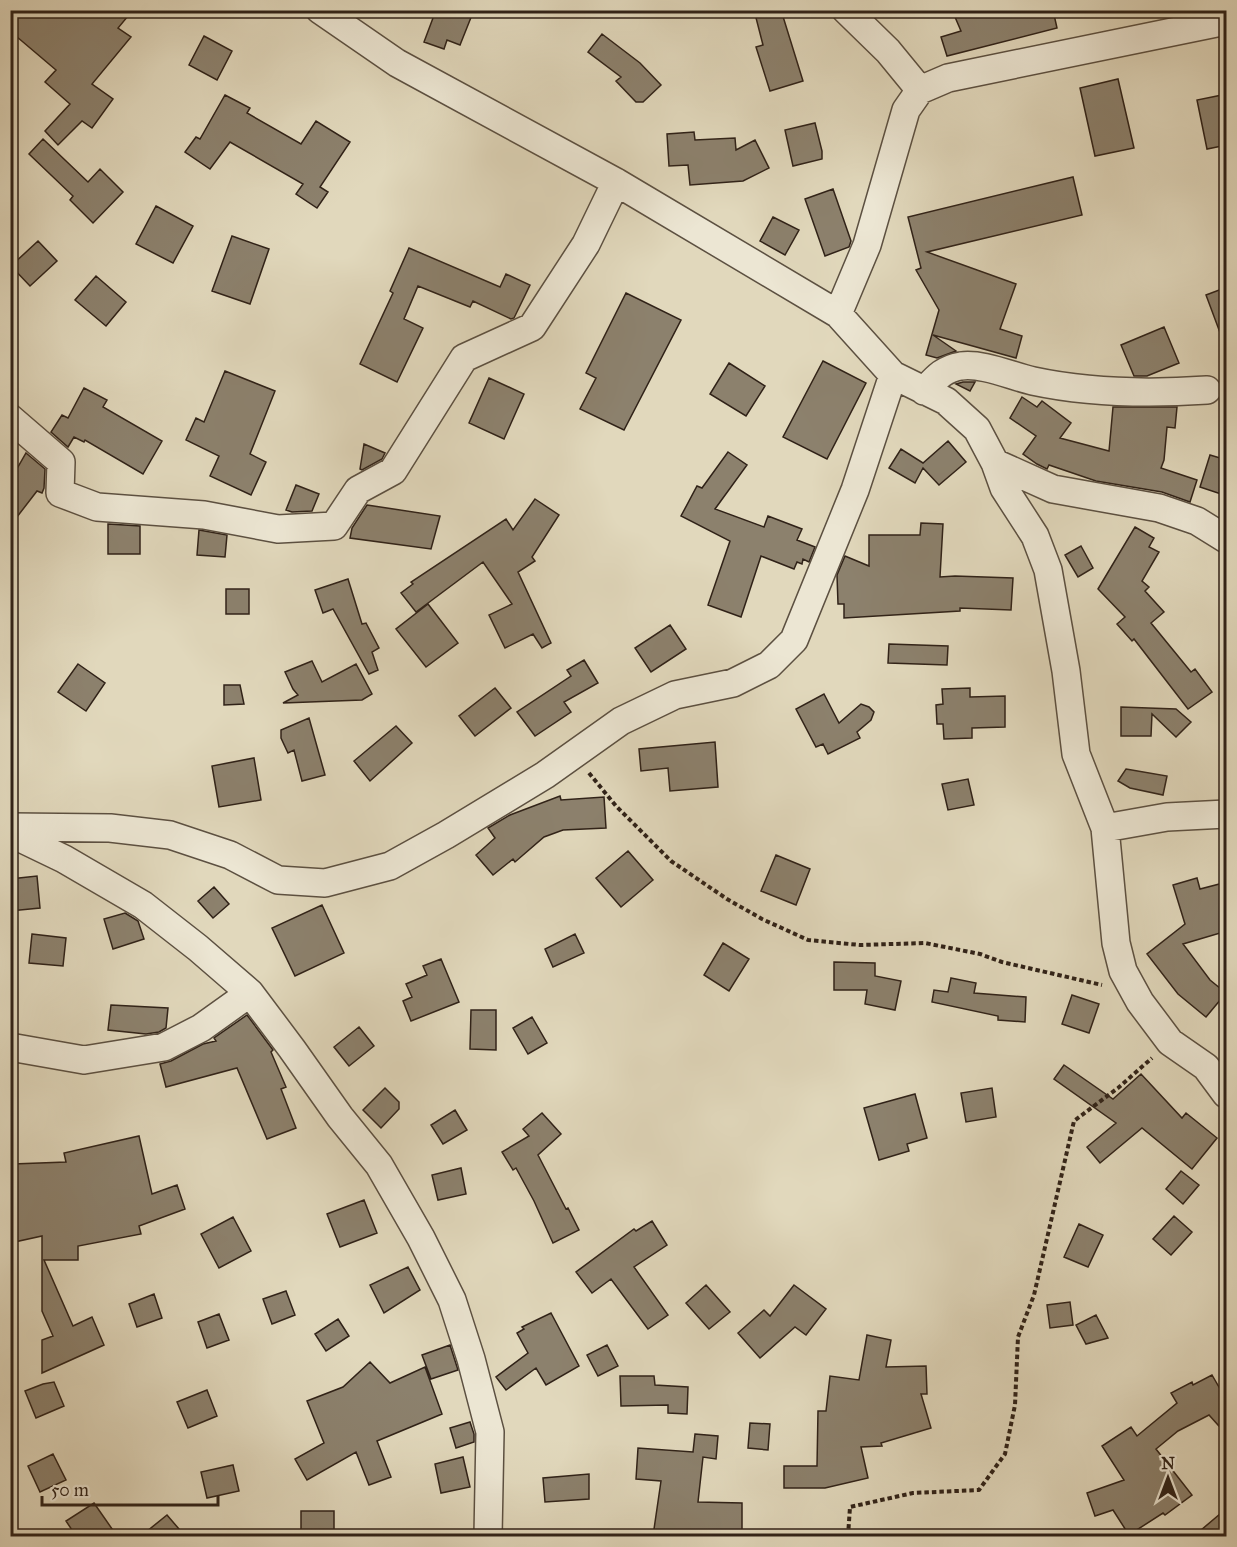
<svg xmlns="http://www.w3.org/2000/svg" width="1237" height="1547" viewBox="0 0 1237 1547" font-family="'IM FELL Great Primer',serif">
<style>
.building{fill:#8c816d;stroke:#302218;stroke-width:1.5}
.lines{fill:none;stroke-linecap:round;stroke-linejoin:round}
.minor-casing{stroke:#5c5041;stroke-width:30}
.path{stroke:#302218;stroke-width:4;stroke-dasharray:4.5 3;stroke-linecap:butt}
.minor{stroke:#ece6d3;stroke-width:27}
</style>
<rect width="100%" height="100%" fill="#e1d8bc"/>
<filter id="stains"><feTurbulence type="fractalNoise" baseFrequency=".00333" numOctaves="4"/><feColorMatrix values="0 0 0 0 .2 0 0 0 0 .09 0 0 0 0 .02 0 0 0 .5 -.17"/></filter>
<radialGradient id="worn" r=".72"><stop offset=".6" stop-color="#630" stop-opacity="0"/><stop offset="1" stop-color="#630" stop-opacity=".3"/></radialGradient>
<path class="building" d="M 10,10 L 133,10 L 118,28 L 131,37 L 92,84 L 113,99 L 92,128 L 82,121 L 58,145 L 45,131 L 70,104 L 45,82 L 56,70 L 10,31 Z
M 436,10 L 461,10 L 472,15 L 460,45 L 447,40 L 444,49 L 424,42 Z
M 754,10 L 781,10 L 803,81 L 770,91 L 756,47 L 763,45 Z
M 952,10 L 1053,10 L 1057,28 L 947,56 L 941,37 L 961,31 Z
M 602,34 L 640,63 L 661,85 L 643,102 L 636,102 L 616,81 L 621,77 L 588,52 Z
M 204,36 L 232,51 L 217,80 L 189,65 Z
M 1118,79 L 1134,148 L 1095,156 L 1080,88 Z
M 1227,94 L 1227,145 L 1207,149 L 1197,100 Z
M 225,95 L 250,108 L 247,113 L 301,144 L 316,121 L 350,142 L 320,187 L 328,192 L 317,208 L 296,194 L 303,184 L 230,142 L 210,169 L 185,152 L 196,137 L 200,139 Z
M 815,123 L 822,151 L 822,159 L 793,166 L 785,130 Z
M 694,132 L 695,140 L 735,138 L 736,150 L 755,140 L 769,168 L 743,181 L 690,185 L 688,165 L 669,166 L 667,134 Z
M 43,139 L 88,182 L 100,169 L 123,192 L 93,223 L 70,200 L 73,196 L 29,154 Z
M 1073,177 L 1082,215 L 927,252 L 1016,284 L 1000,329 L 1022,336 L 1016,358 L 933,335 L 956,351 L 937,358 L 926,355 L 939,310 L 916,270 L 921,268 L 908,217 Z
M 833,189 L 851,241 L 849,247 L 825,256 L 805,199 Z
M 156,206 L 193,226 L 173,263 L 136,244 Z
M 773,217 L 799,230 L 785,255 L 760,241 Z
M 232,236 L 269,249 L 250,304 L 212,291 Z
M 38,241 L 57,261 L 30,286 L 11,266 Z
M 409,248 L 500,287 L 506,274 L 530,285 L 514,318 L 511,319 L 473,301 L 470,307 L 418,286 L 404,319 L 423,328 L 397,382 L 360,364 L 393,293 L 390,291 Z
M 96,276 L 126,302 L 106,326 L 75,300 Z
M 1227,287 L 1227,345 L 1225,346 L 1206,295 Z
M 626,293 L 681,320 L 624,430 L 580,409 L 596,378 L 586,373 Z
M 1164,327 L 1179,363 L 1147,376 L 1134,376 L 1121,345 Z
M 823,361 L 866,383 L 827,459 L 783,437 Z
M 729,363 L 765,386 L 746,416 L 710,394 Z
M 225,371 L 275,391 L 250,454 L 266,462 L 251,495 L 210,476 L 219,456 L 186,440 L 196,418 L 204,422 Z
M 489,378 L 524,394 L 504,439 L 469,423 Z
M 963,382 L 975,382 L 970,391 L 956,384 Z
M 84,388 L 107,400 L 103,407 L 162,441 L 143,474 L 85,440 L 84,442 L 74,437 L 68,447 L 51,432 L 62,415 L 68,418 Z
M 1022,397 L 1037,407 L 1042,401 L 1071,423 L 1060,438 L 1109,451 L 1113,407 L 1177,407 L 1175,428 L 1167,427 L 1164,460 L 1161,468 L 1197,480 L 1190,502 L 1162,492 L 1096,481 L 1049,465 L 1047,469 L 1037,464 L 1023,454 L 1036,436 L 1010,418 Z
M 948,441 L 966,462 L 939,485 L 923,468 L 915,483 L 889,468 L 901,449 L 923,463 Z
M 364,444 L 385,453 L 382,459 L 362,470 L 360,469 Z
M 728,452 L 747,465 L 715,509 L 764,527 L 768,516 L 802,529 L 797,540 L 815,547 L 809,562 L 803,559 L 802,564 L 797,562 L 794,569 L 761,556 L 741,617 L 708,605 L 730,541 L 681,516 L 697,486 L 702,488 Z
M 26,453 L 45,469 L 44,488 L 42,493 L 37,491 L 10,526 L 10,481 Z
M 1210,455 L 1227,460 L 1227,496 L 1200,487 Z
M 296,485 L 319,494 L 312,511 L 292,512 L 286,510 Z
M 535,499 L 559,515 L 532,557 L 535,561 L 518,572 L 551,643 L 542,648 L 533,634 L 505,648 L 489,615 L 512,604 L 483,562 L 416,612 L 401,593 L 413,584 L 411,582 L 506,519 L 513,530 Z
M 367,505 L 440,516 L 431,549 L 350,538 L 352,528 Z
M 921,523 L 943,524 L 940,577 L 955,576 L 1013,578 L 1011,610 L 960,608 L 960,611 L 844,618 L 844,604 L 838,604 L 837,575 L 845,556 L 869,566 L 869,535 L 920,535 Z
M 108,524 L 140,526 L 140,554 L 108,554 Z
M 1135,527 L 1154,538 L 1149,547 L 1159,552 L 1142,581 L 1149,587 L 1145,591 L 1164,612 L 1151,623 L 1191,672 L 1195,669 L 1212,692 L 1188,709 L 1134,639 L 1132,641 L 1117,624 L 1125,617 L 1098,589 Z
M 199,530 L 227,535 L 225,557 L 197,555 Z
M 1081,546 L 1093,568 L 1078,577 L 1065,555 Z
M 348,579 L 362,624 L 366,623 L 379,648 L 372,652 L 378,670 L 369,674 L 333,609 L 323,613 L 315,590 Z
M 226,589 L 249,589 L 249,614 L 226,614 Z
M 428,604 L 458,643 L 426,667 L 396,629 Z
M 670,625 L 686,649 L 651,672 L 635,648 Z
M 889,644 L 948,646 L 947,665 L 888,663 Z
M 584,660 L 598,683 L 564,702 L 571,712 L 535,736 L 517,712 L 571,676 L 567,670 Z
M 312,661 L 322,682 L 356,664 L 372,694 L 362,700 L 283,703 L 298,695 L 293,689 L 285,672 Z
M 78,664 L 105,683 L 86,711 L 58,692 Z
M 224,685 L 240,685 L 244,704 L 224,705 Z
M 495,688 L 511,708 L 475,736 L 459,716 Z
M 970,688 L 970,697 L 1005,696 L 1005,727 L 972,728 L 972,738 L 944,739 L 943,724 L 937,724 L 936,705 L 943,704 L 942,689 Z
M 824,694 L 839,723 L 861,704 L 869,707 L 874,712 L 871,720 L 857,732 L 860,738 L 828,754 L 823,744 L 816,747 L 796,709 Z
M 1121,707 L 1176,709 L 1191,722 L 1176,737 L 1152,714 L 1151,736 L 1121,736 Z
M 309,718 L 325,775 L 302,781 L 294,750 L 288,753 L 281,738 L 281,730 Z
M 396,726 L 412,743 L 370,781 L 354,761 Z
M 715,742 L 718,787 L 670,791 L 668,768 L 641,771 L 639,749 Z
M 254,758 L 261,800 L 219,807 L 212,766 Z
M 1126,769 L 1167,776 L 1163,795 L 1130,788 L 1118,781 Z
M 968,779 L 974,805 L 948,810 L 942,784 Z
M 560,796 L 561,800 L 604,797 L 606,828 L 563,830 L 544,837 L 515,862 L 513,859 L 493,875 L 476,855 L 495,838 L 488,828 L 510,815 Z
M 628,851 L 653,880 L 621,907 L 596,878 Z
M 776,855 L 810,869 L 796,905 L 761,891 Z
M 37,876 L 40,908 L 10,911 L 10,879 Z
M 1197,878 L 1200,889 L 1227,882 L 1227,931 L 1183,944 L 1210,980 L 1226,993 L 1206,1017 L 1178,994 L 1147,954 L 1185,924 L 1173,885 Z
M 214,887 L 229,904 L 213,918 L 198,901 Z
M 322,905 L 344,953 L 295,976 L 272,928 Z
M 125,913 L 138,921 L 144,939 L 113,949 L 104,919 Z
M 32,934 L 66,938 L 63,966 L 29,963 Z
M 575,934 L 584,953 L 553,967 L 545,949 Z
M 723,943 L 749,959 L 729,991 L 704,975 Z
M 441,959 L 459,1002 L 411,1021 L 403,1001 L 412,997 L 406,984 L 427,975 L 423,966 Z
M 834,962 L 875,963 L 875,976 L 901,981 L 895,1010 L 865,1004 L 867,990 L 834,990 Z
M 951,978 L 976,983 L 974,993 L 1026,997 L 1025,1022 L 998,1020 L 998,1016 L 932,1002 L 934,990 L 948,992 Z
M 1072,995 L 1099,1004 L 1089,1033 L 1062,1024 Z
M 111,1005 L 168,1008 L 166,1028 L 159,1032 L 146,1034 L 108,1030 Z
M 471,1010 L 496,1010 L 496,1050 L 470,1049 Z
M 247,1015 L 273,1050 L 271,1052 L 286,1087 L 281,1089 L 296,1128 L 267,1139 L 237,1068 L 166,1087 L 160,1064 L 171,1061 L 203,1044 L 216,1041 L 214,1038 Z
M 532,1017 L 547,1043 L 528,1054 L 513,1028 Z
M 359,1027 L 374,1046 L 349,1066 L 334,1047 Z
M 1064,1065 L 1113,1099 L 1141,1074 L 1182,1118 L 1186,1113 L 1217,1138 L 1192,1169 L 1142,1128 L 1100,1163 L 1087,1147 L 1116,1123 L 1054,1079 Z
M 385,1088 L 399,1102 L 399,1109 L 381,1128 L 363,1110 Z
M 992,1088 L 996,1117 L 966,1122 L 961,1093 Z
M 915,1094 L 927,1138 L 907,1144 L 909,1151 L 879,1160 L 864,1108 Z
M 455,1110 L 467,1130 L 443,1144 L 431,1125 Z
M 542,1113 L 561,1134 L 538,1155 L 566,1209 L 568,1208 L 579,1230 L 553,1243 L 534,1201 L 516,1168 L 513,1170 L 502,1152 L 529,1136 L 523,1129 Z
M 139,1136 L 152,1194 L 177,1185 L 185,1209 L 139,1226 L 141,1234 L 78,1246 L 78,1260 L 44,1260 L 73,1326 L 92,1317 L 104,1345 L 42,1373 L 42,1340 L 53,1336 L 42,1311 L 42,1236 L 10,1243 L 10,1203 L 15,1203 L 13,1164 L 66,1162 L 64,1153 Z
M 461,1168 L 466,1194 L 438,1200 L 432,1175 Z
M 1181,1171 L 1199,1185 L 1183,1204 L 1166,1189 Z
M 364,1200 L 377,1233 L 340,1247 L 327,1214 Z
M 1174,1216 L 1192,1232 L 1171,1255 L 1153,1239 Z
M 233,1217 L 251,1251 L 219,1268 L 201,1234 Z
M 652,1221 L 667,1245 L 634,1267 L 668,1315 L 648,1329 L 611,1279 L 592,1293 L 576,1272 L 634,1229 L 636,1231 Z
M 1079,1224 L 1103,1235 L 1088,1267 L 1064,1257 Z
M 408,1267 L 420,1290 L 384,1313 L 370,1285 Z
M 706,1285 L 730,1312 L 709,1329 L 686,1303 Z
M 794,1285 L 826,1309 L 806,1335 L 795,1327 L 760,1358 L 738,1333 L 764,1310 L 770,1316 Z
M 286,1291 L 295,1315 L 272,1324 L 263,1299 Z
M 154,1294 L 162,1318 L 137,1327 L 129,1304 Z
M 1070,1302 L 1073,1325 L 1050,1328 L 1047,1305 Z
M 551,1313 L 579,1366 L 546,1385 L 536,1368 L 506,1390 L 496,1377 L 528,1353 L 517,1333 L 524,1329 L 522,1327 Z
M 219,1314 L 229,1340 L 207,1348 L 198,1322 Z
M 1096,1315 L 1108,1338 L 1086,1344 L 1076,1325 Z
M 338,1319 L 349,1336 L 326,1351 L 315,1334 Z
M 867,1335 L 891,1340 L 886,1367 L 926,1366 L 927,1394 L 921,1394 L 931,1428 L 881,1443 L 882,1446 L 861,1447 L 868,1478 L 825,1488 L 784,1488 L 784,1466 L 817,1466 L 818,1411 L 826,1411 L 830,1376 L 859,1380 Z
M 450,1345 L 458,1370 L 431,1379 L 422,1355 Z
M 607,1345 L 618,1366 L 598,1376 L 587,1355 Z
M 370,1362 L 390,1383 L 425,1367 L 442,1414 L 377,1441 L 391,1477 L 369,1485 L 356,1452 L 307,1480 L 295,1459 L 324,1443 L 307,1401 L 343,1387 Z
M 1212,1375 L 1227,1401 L 1227,1435 L 1209,1415 L 1178,1431 L 1156,1449 L 1192,1495 L 1165,1515 L 1163,1513 L 1129,1535 L 1113,1510 L 1095,1516 L 1087,1493 L 1124,1480 L 1102,1446 L 1131,1427 L 1137,1436 L 1177,1403 L 1171,1393 L 1192,1382 L 1193,1385 Z
M 620,1376 L 654,1376 L 655,1385 L 688,1387 L 687,1414 L 668,1413 L 668,1405 L 621,1406 Z
M 54,1382 L 64,1406 L 36,1418 L 25,1391 L 43,1384 Z
M 207,1390 L 217,1416 L 188,1428 L 177,1402 Z
M 470,1422 L 474,1434 L 474,1442 L 456,1448 L 450,1428 Z
M 750,1423 L 770,1424 L 768,1450 L 748,1448 Z
M 695,1434 L 718,1436 L 716,1459 L 703,1457 L 698,1502 L 742,1503 L 742,1536 L 653,1536 L 661,1481 L 636,1479 L 638,1448 L 693,1452 Z
M 53,1454 L 66,1480 L 40,1492 L 28,1466 Z
M 463,1457 L 470,1487 L 441,1493 L 435,1464 Z
M 233,1465 L 239,1491 L 207,1498 L 201,1472 Z
M 589,1474 L 589,1499 L 545,1502 L 543,1478 Z
M 94,1503 L 117,1536 L 76,1536 L 66,1521 Z
M 1227,1508 L 1227,1536 L 1194,1536 Z
M 301,1511 L 334,1511 L 334,1536 L 301,1536 Z
M 167,1515 L 185,1536 L 141,1536 Z"/>
<g class="lines">
<g class="minor-casing">
<path id="minor" d="M 320,10 L 397,63 L 616,182 L 838,314 L 893,375 L 946,401 L 977,429 L 995,463 L 1004,488 L 1035,536 L 1048,570 L 1066,671 L 1076,754 L 1105,828 L 1116,943 L 1123,971 L 1140,1002 L 1170,1042 L 1206,1067 L 1226,1094
M 846,10 L 888,51 L 920,90
M 838,314 L 867,245 L 906,110 L 920,90 L 948,78 L 1226,21
M 924,391 C 936,378 943,369 961,366 C 983,363 1011,376 1033,381 C 1089,393 1150,394 1207,390
M 10,418 L 61,462 L 60,493 L 97,507 L 204,515 L 278,529 L 334,526 L 358,490 L 393,471 L 464,358 L 532,327 L 586,244 L 616,182
M 995,463 L 1053,489 L 1159,508 L 1197,521 L 1226,539
M 10,827 L 110,828 L 170,835 L 230,855 L 278,880 L 325,883 L 390,866 L 446,835 L 545,775 L 621,721 L 675,695 L 733,683 L 769,665 L 794,640 L 855,490 L 893,375
M 1105,828 L 1167,817 L 1226,814
M 10,833 L 64,859 L 143,905 L 198,948 L 250,993 L 292,1049 L 340,1117 L 379,1165 L 421,1238 L 452,1300 L 471,1359 L 490,1432 L 488,1536
M 10,1047 L 84,1060 L 164,1047 L 201,1028 L 250,993"/>
</g>
<path class="path" d="M 589,773 L 616,806 L 671,861 L 727,899 L 762,919 L 808,940 L 860,945 L 925,943 L 980,954 L 1002,962 L 1102,985
M 848,1536 L 850,1507 L 913,1493 L 979,1490 L 1005,1454 L 1015,1405 L 1018,1337 L 1034,1295 L 1074,1121 L 1118,1088 L 1152,1058"/>
<use href="#minor" class="minor"/>
</g>
<rect width="1237" height="1547" fill="none" stroke="#e1d8bc" stroke-width="36"/>
<rect x="12" y="12" width="1213" height="1523" fill="none" stroke="#302218" stroke-width="3"/>
<rect x="18" y="18" width="1201" height="1511" fill="none" stroke="#302218" stroke-width="1.5"/>
<g transform="translate(1168 1478)" stroke="#ece6d3" stroke-width="4.5" paint-order="stroke">
<path d="M0-4.5L10 22L0 15L-10 22Z" fill="#302218"/>
<text y="-9" font-size="16" font-weight="bold" text-anchor="middle" fill="#302218">N</text>
</g>
<path d="M42 1496v9h176v-9" fill="none" stroke="#302218" stroke-width="3"/>
<text x="51" y="1496" font-size="18" fill="#302218" stroke="#ece6d3" stroke-width="4.5" paint-order="stroke">50 m</text>
<rect width="100%" height="100%" filter="url(#stains)"/>
<rect width="100%" height="100%" fill="url(#worn)"/>
</svg>
